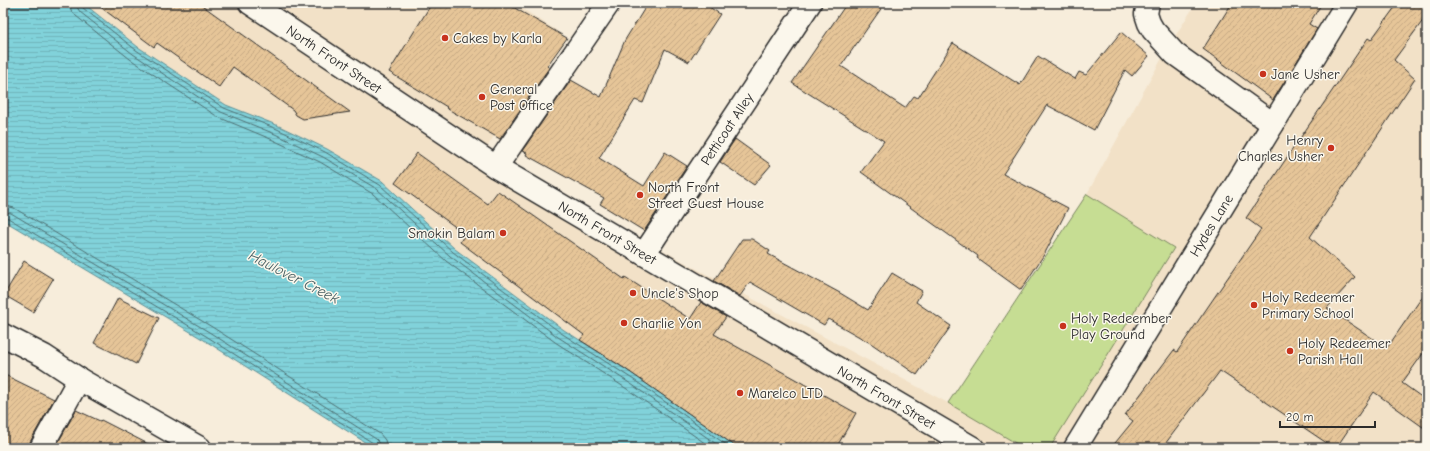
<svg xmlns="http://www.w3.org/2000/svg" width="1430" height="451" viewBox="0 0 1430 451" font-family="'Comic Neue',sans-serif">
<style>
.built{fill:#f2e1c7}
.green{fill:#c6dd93;stroke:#78845f}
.water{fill:url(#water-rules);stroke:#5f8f94}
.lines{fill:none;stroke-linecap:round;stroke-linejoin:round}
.shore{stroke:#4d6e71;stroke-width:1}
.building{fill:url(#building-hatch);stroke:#2b2b2b}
.minor-casing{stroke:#2b2b2b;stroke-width:25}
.minor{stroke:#fbf7ec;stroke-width:22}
.poi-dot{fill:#c8321e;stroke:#fbf7ec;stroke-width:1.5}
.labels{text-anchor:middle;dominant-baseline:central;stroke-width:3;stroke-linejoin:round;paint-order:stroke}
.poi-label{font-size:14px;fill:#2b2b2b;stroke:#fbf7ec;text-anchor:start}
.street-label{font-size:14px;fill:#2b2b2b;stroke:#fbf7ec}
.water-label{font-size:15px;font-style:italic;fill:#455d60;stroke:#fbf7ec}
</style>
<defs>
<pattern id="water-rules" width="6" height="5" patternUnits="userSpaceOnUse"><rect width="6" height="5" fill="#81d2da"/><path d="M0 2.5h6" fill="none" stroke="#70b4bb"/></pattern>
<pattern id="building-hatch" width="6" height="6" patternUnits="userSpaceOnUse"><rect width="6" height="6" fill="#e6c598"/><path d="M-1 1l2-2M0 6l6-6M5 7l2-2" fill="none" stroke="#c5a983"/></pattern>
</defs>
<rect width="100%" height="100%" fill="#f7eddb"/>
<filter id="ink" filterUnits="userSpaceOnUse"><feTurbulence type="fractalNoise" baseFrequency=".025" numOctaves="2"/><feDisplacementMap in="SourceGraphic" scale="8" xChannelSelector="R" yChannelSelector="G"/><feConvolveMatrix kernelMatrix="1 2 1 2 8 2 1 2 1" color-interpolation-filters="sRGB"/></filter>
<g filter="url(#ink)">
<path class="built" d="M 83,3 L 514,3 L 557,31 L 485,151 L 693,267 L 948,403 L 1024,448 L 1174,248 L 1087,194 L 1167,49 L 1196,3 L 1427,3 L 1427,448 L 738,448 L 622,367 L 564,330 L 455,249 L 382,181 L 327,149 L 279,126 L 226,105 L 138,47 Z"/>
<path class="green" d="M 1087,194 L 1174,248 L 1051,446 L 1024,448 L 948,403 Z"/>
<path class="water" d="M 3,3 L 83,3 L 138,47 L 226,105 L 279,126 L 327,149 L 382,181 L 455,249 L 564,330 L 636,376 L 738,448 L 374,448 L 204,340 L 3,220 Z"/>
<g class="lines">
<path class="shore" d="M 70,3 L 71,10 L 76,16 L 130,59 L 218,117 L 273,140 L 320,162 L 373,194 L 446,261 L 555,342 L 627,389 L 712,448
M 76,3 L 77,7 L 80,12 L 133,54 L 221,112 L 275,134 L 323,157 L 377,189 L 450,256 L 558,337 L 631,384 L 722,448
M 81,3 L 83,8 L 136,50 L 224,108 L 277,129 L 325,152 L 380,185 L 453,252 L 561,333 L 634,380 L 731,448
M 3,205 L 14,208 L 212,327 L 380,434 L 385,440 L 387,448
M 3,212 L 11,213 L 209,332 L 376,439 L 380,443 L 381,448
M 3,217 L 8,218 L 206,336 L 373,443 L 376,448"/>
</g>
<path class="building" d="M 95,3 L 199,3 L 350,112 L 303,119 L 296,115 L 293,110 L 233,67 L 219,87 L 157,43 L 154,47 Z
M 432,3 L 506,3 L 567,38 L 547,66 L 549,68 L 500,139 L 446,108 L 447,107 L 389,72 Z
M 648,3 L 703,3 L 720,14 L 689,62 L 665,49 L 643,103 L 635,100 L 599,158 L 644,186 L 665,152 L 687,166 L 644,231 L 600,204 L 604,198 L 526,155 L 527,153 L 522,151 L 571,80 L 601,97 L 625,40 Z
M 847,3 L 885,3 L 841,66 L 905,108 L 914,96 L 918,98 L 953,43 L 1020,85 L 1038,56 L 1075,79 L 1079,72 L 1086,75 L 1121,32 L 1149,56 L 1132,76 L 1125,70 L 1094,130 L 1047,105 L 1003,174 L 1068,208 L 1045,253 L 1021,290 L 977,258 L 978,256 L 861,172 L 884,141 L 792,83 Z
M 1232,3 L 1322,3 L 1309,24 L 1317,29 L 1273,100 L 1203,49 Z
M 1398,3 L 1427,3 L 1427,15 L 1394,60 L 1415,79 L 1310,237 L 1355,277 L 1327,308 L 1387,348 L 1427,290 L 1427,348 L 1402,383 L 1427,401 L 1427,430 L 1374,392 L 1336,448 L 1334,448 L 1220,371 L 1162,448 L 1111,448 L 1133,421 L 1125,415 L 1174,350 L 1177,352 L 1261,229 L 1246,218 L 1368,38 L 1371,40 Z
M 735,139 L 771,165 L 754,185 L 720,162 Z
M 417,153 L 488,204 L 498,191 L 624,279 L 625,277 L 690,319 L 701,302 L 726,317 L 714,334 L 856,413 L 836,448 L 738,448 L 624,368 L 580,340 L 584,335 L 460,242 L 465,234 L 395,183 Z
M 742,239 L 752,239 L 770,251 L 768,254 L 840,293 L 868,310 L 892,273 L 922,291 L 916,302 L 951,326 L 917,375 L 872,344 L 828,319 L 824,325 L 750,282 L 740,296 L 714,281 Z
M 24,261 L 53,279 L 33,312 L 4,295 Z
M 118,298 L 159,318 L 136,364 L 94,343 Z
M 3,374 L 54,399 L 30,442 L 29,448 L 3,448 Z
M 76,410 L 100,421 L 101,420 L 156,448 L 55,448 Z"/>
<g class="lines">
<g class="minor-casing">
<g id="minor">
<path id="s1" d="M 250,3 L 496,167 L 973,448"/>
<path d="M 1148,3 L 1146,14 L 1149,23 L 1153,30 L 1175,54 L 1273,124"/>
<path d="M 496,167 L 609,3"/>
<path id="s2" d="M 644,254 L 810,3"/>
<path d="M 3,335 L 44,356 L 79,379 L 200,448"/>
<path d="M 41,448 L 79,379"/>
<path id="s3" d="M 1075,448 L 1347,3"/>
</g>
</g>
<use href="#minor" class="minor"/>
</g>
</g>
<g class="poi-dot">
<circle cx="445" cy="38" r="4"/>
<circle cx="1263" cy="74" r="4"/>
<circle cx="482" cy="97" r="4"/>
<circle cx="1331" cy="148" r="4"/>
<circle cx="640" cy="195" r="4"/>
<circle cx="503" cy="233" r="4"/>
<circle cx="633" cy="293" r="4"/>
<circle cx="1254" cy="305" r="4"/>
<circle cx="624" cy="323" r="4"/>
<circle cx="1063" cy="326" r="4"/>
<circle cx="1290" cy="351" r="4"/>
<circle cx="740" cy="393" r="4"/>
</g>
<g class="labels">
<g class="poi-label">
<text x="453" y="38">Cakes by Karla</text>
<text x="1271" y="74">Jane Usher</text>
<text x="490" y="89">General<tspan x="490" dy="16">Post Office</tspan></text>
<text x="1323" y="140" text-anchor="end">Henry<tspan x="1323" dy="16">Charles Usher</tspan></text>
<text x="648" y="187">North Front<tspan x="648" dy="16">Street Guest House</tspan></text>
<text x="495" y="233" text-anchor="end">Smokin Balam</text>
<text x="641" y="293">Uncle's Shop</text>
<text x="1262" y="297">Holy Redeemer<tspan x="1262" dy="16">Primary School</tspan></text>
<text x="1071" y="318">Holy Redeember<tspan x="1071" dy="16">Play Ground</tspan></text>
<text x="632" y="323">Charlie Yon</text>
<text x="1298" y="343">Holy Redeemer<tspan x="1298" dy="16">Parish Hall</tspan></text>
<text x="748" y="393">Marelco LTD</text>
</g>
<g class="street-label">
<text stroke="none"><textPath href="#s1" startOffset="101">North Front Street</textPath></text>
<text stroke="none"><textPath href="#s2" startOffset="150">Petticoat Alley</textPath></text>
<text stroke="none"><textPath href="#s3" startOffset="261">Hydes Lane</textPath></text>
<text stroke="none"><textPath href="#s1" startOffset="425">North Front Street</textPath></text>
<text stroke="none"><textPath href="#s1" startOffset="749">North Front Street</textPath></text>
</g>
<g class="water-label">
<text transform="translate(294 277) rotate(27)">Haulover Creek</text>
</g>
</g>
<rect width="1430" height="451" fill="none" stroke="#fbf7ec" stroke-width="16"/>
<rect x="8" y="8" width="1414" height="435" fill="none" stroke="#2b2b2b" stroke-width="1.5" filter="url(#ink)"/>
<path d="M1280 421v6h95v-6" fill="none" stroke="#2b2b2b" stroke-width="2"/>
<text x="1286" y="421" font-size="12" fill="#2b2b2b" stroke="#fbf7ec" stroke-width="3" paint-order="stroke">20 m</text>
</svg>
